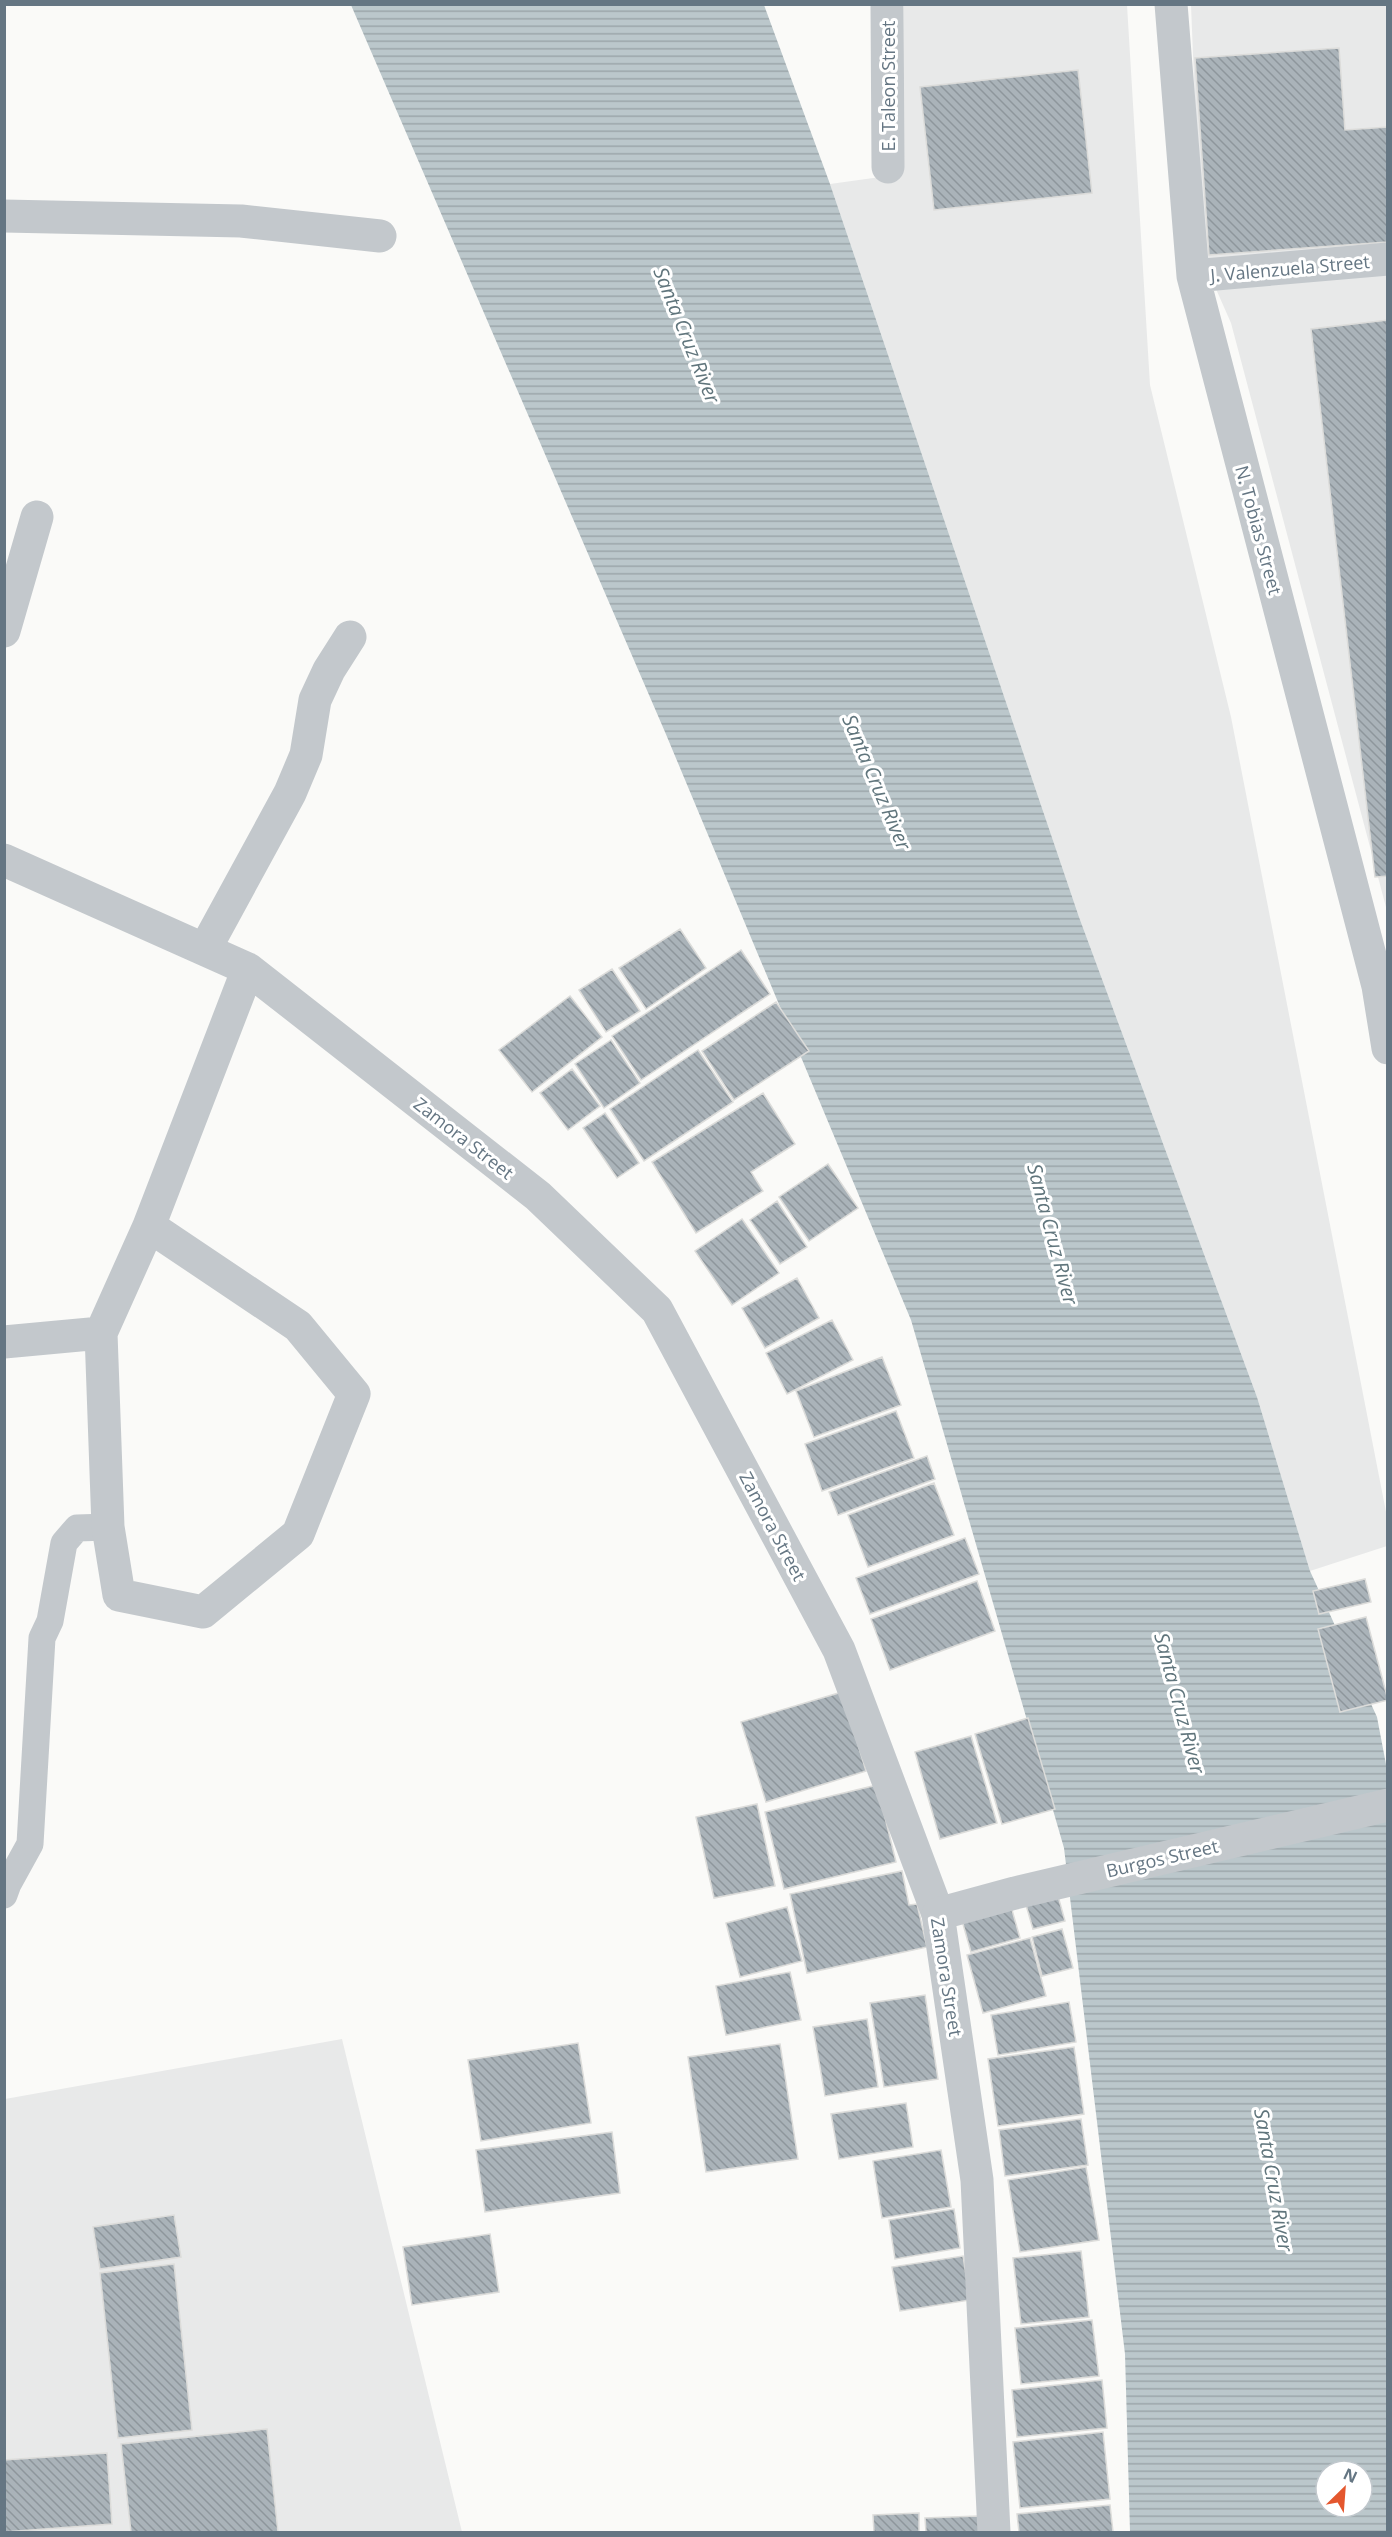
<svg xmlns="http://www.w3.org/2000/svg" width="1392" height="2537" viewBox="0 0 1392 2537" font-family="'Open Sans',sans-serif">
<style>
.built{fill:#e8e9e9}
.water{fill:url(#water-rules);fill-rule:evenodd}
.building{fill:url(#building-back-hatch);stroke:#dcdcda;stroke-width:1.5}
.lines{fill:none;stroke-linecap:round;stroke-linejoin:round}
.service{stroke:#c3c8cc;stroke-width:27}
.minor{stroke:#c3c8cc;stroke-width:33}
.tertiary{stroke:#c3c8cc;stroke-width:33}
.labels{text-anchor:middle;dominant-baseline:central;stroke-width:6;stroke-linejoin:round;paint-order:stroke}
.street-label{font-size:18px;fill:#657683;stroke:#fff}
.water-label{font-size:20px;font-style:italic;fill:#60757c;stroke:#fff}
</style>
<defs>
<pattern id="water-rules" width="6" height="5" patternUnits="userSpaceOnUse" patternTransform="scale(1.5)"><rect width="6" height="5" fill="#bbc7cb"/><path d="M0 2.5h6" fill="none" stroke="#9ca6aa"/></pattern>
<pattern id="building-back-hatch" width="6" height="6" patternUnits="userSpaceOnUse" patternTransform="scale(1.5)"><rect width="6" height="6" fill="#aab3b9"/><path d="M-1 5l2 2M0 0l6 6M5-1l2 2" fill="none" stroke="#8e969c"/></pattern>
</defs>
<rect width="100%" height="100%" fill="#fafaf8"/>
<path class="built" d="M 904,5 L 1127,5 L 1150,385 L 1231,717 L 1387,1517 L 1387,1546 L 1310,1571 L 1257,1397 L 1079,917 L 830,184 L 902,174 Z
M 1191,5 L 1387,5 L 1387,911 L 1231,323 L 1201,255 Z
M 342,2039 L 462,2532 L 5,2532 L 5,2099 Z"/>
<path class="water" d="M 351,5 L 764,5 L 830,184 L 1079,917 L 1257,1397 L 1310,1571 L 1377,1717 L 1388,1775 L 1387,2532 L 1130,2532 L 1125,2354 L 1064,1848 L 911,1320 L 665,732 ZM 1326,2471 L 1362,2471 L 1362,2507 L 1326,2507 Z"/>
<path class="building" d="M 1339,48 L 1345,130 L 1388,127 L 1388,242 L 1209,255 L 1195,58 Z
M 1078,70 L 1092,193 L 934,210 L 920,87 Z
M 1388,320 L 1388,876 L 1375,877 L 1311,329 Z
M 680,929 L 706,968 L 646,1009 L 619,968 Z
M 741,950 L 770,994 L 641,1080 L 612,1036 Z
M 612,969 L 640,1011 L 606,1032 L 579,990 Z
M 570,996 L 602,1037 L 532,1092 L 499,1050 Z
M 776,1002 L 809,1051 L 734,1100 L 702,1051 Z
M 611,1040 L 640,1083 L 604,1108 L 575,1064 Z
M 698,1050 L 733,1102 L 644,1161 L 610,1109 Z
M 572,1069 L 600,1106 L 568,1130 L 540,1093 Z
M 763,1093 L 795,1144 L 751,1172 L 763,1191 L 696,1233 L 652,1162 Z
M 605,1113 L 639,1163 L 617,1178 L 583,1128 Z
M 828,1164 L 858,1208 L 809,1241 L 779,1197 Z
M 777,1201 L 807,1247 L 780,1264 L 750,1220 Z
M 742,1219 L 779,1273 L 732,1305 L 695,1251 Z
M 797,1278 L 819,1318 L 765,1348 L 742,1308 Z
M 832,1320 L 853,1360 L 787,1394 L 766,1353 Z
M 882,1357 L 901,1405 L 814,1437 L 796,1391 Z
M 896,1411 L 914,1458 L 822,1491 L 805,1444 Z
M 927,1456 L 935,1479 L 838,1515 L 829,1492 Z
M 934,1483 L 954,1535 L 868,1567 L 848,1515 Z
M 965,1538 L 979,1574 L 870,1614 L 856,1578 Z
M 1365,1579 L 1371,1602 L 1319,1614 L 1313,1591 Z
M 977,1581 L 995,1631 L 890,1670 L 871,1619 Z
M 1366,1617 L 1388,1700 L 1340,1712 L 1318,1629 Z
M 842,1692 L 866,1771 L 766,1802 L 741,1722 Z
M 1028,1718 L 1055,1809 L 1002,1824 L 975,1734 Z
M 971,1736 L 997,1823 L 940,1839 L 915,1752 Z
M 877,1785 L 896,1862 L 784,1889 L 765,1812 Z
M 757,1804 L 775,1886 L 714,1898 L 696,1817 Z
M 902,1871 L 909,1905 L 917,1904 L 927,1947 L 807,1973 L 790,1894 Z
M 1056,1889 L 1065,1921 L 1033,1929 L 1024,1898 Z
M 1010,1903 L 1020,1938 L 971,1952 L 961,1917 Z
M 787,1907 L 802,1961 L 740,1977 L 726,1923 Z
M 1062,1929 L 1073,1968 L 1042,1976 L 1032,1937 Z
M 1030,1938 L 1046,1996 L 983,2013 L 967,1955 Z
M 790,1972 L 801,2020 L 726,2035 L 716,1986 Z
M 925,1995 L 938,2079 L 884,2087 L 870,2003 Z
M 1069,2002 L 1076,2042 L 998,2055 L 991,2015 Z
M 867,2019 L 878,2087 L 825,2096 L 813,2027 Z
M 578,2043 L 591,2123 L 481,2141 L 468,2060 Z
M 780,2044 L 798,2159 L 706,2172 L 688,2057 Z
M 1074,2047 L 1084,2114 L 998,2126 L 988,2059 Z
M 906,2103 L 913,2147 L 839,2159 L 831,2114 Z
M 1081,2119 L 1088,2165 L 1005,2176 L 999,2130 Z
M 612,2132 L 620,2193 L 485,2212 L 476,2150 Z
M 941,2150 L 951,2207 L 882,2218 L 873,2161 Z
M 1086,2167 L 1099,2240 L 1020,2252 L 1008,2180 Z
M 954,2209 L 960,2248 L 895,2259 L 889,2220 Z
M 174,2215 L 181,2257 L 100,2269 L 93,2227 Z
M 490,2234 L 499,2292 L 412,2305 L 403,2247 Z
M 1081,2251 L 1089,2317 L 1021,2324 L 1013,2258 Z
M 963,2256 L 970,2300 L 900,2311 L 892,2267 Z
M 174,2264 L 192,2430 L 118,2438 L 100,2273 Z
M 1092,2320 L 1099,2376 L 1021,2384 L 1015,2328 Z
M 1102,2380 L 1107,2428 L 1017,2437 L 1012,2390 Z
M 267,2429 L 278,2532 L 131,2532 L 121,2444 Z
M 1103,2432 L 1110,2499 L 1020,2508 L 1013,2442 Z
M 107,2453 L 112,2524 L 4,2532 L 4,2460 Z
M 1110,2505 L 1113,2532 L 1019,2532 L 1017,2514 Z
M 919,2513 L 919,2532 L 874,2532 L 873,2515 Z
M 978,2516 L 979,2532 L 926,2532 L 925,2518 Z"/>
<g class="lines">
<path class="service" d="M 4,1895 L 8,1884 L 30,1844 L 42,1638 L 50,1621 L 64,1543 L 77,1528 L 108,1527"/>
<path class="minor" d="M 887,4 L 888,167
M 1171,4 L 1193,276 L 1378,986 L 1388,1048
M 4,216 L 241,221 L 380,236
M 1193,276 L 1388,259
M 4,631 L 37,517
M 4,860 L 248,969 L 538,1196 L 657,1310 L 839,1650 L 938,1914
M 205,949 L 290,793 L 306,755 L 315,700 L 329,670 L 350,637
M 101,1333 L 108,1527 L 119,1595 L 203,1612 L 298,1534 L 354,1394 L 298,1326 L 149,1226
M 4,1342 L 101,1333 L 149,1226 L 248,969"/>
<path class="tertiary" d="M 994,2532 L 977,2180 L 938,1914 L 1015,1893 L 1388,1805"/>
</g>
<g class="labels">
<g class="street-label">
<text transform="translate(888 86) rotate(-90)">E. Taleon Street</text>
<text transform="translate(1290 268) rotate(-5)">J. Valenzuela Street</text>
<text transform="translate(1259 530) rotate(75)">N. Tobias Street</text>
<text transform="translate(464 1138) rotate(38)">Zamora Street</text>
<text transform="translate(773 1526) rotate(62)">Zamora Street</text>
<text transform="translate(1162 1858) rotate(-13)">Burgos Street</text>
<text transform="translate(947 1977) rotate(81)">Zamora Street</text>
</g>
<g class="water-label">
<text transform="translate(687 335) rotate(68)">Santa Cruz River</text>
<text transform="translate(877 782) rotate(67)">Santa Cruz River</text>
<text transform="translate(1053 1234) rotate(75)">Santa Cruz River</text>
<text transform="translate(1180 1703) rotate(75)">Santa Cruz River</text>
<text transform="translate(1274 2180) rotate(80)">Santa Cruz River</text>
</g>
</g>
<rect width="1392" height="2537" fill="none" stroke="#657683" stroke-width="12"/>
<g transform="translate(1344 2489) rotate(25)"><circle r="28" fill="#ffffff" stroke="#c1c8cd" stroke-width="1.5"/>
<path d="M0-4.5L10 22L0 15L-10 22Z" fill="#e4572e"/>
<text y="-9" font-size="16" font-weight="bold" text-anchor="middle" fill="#657683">N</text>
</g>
</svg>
